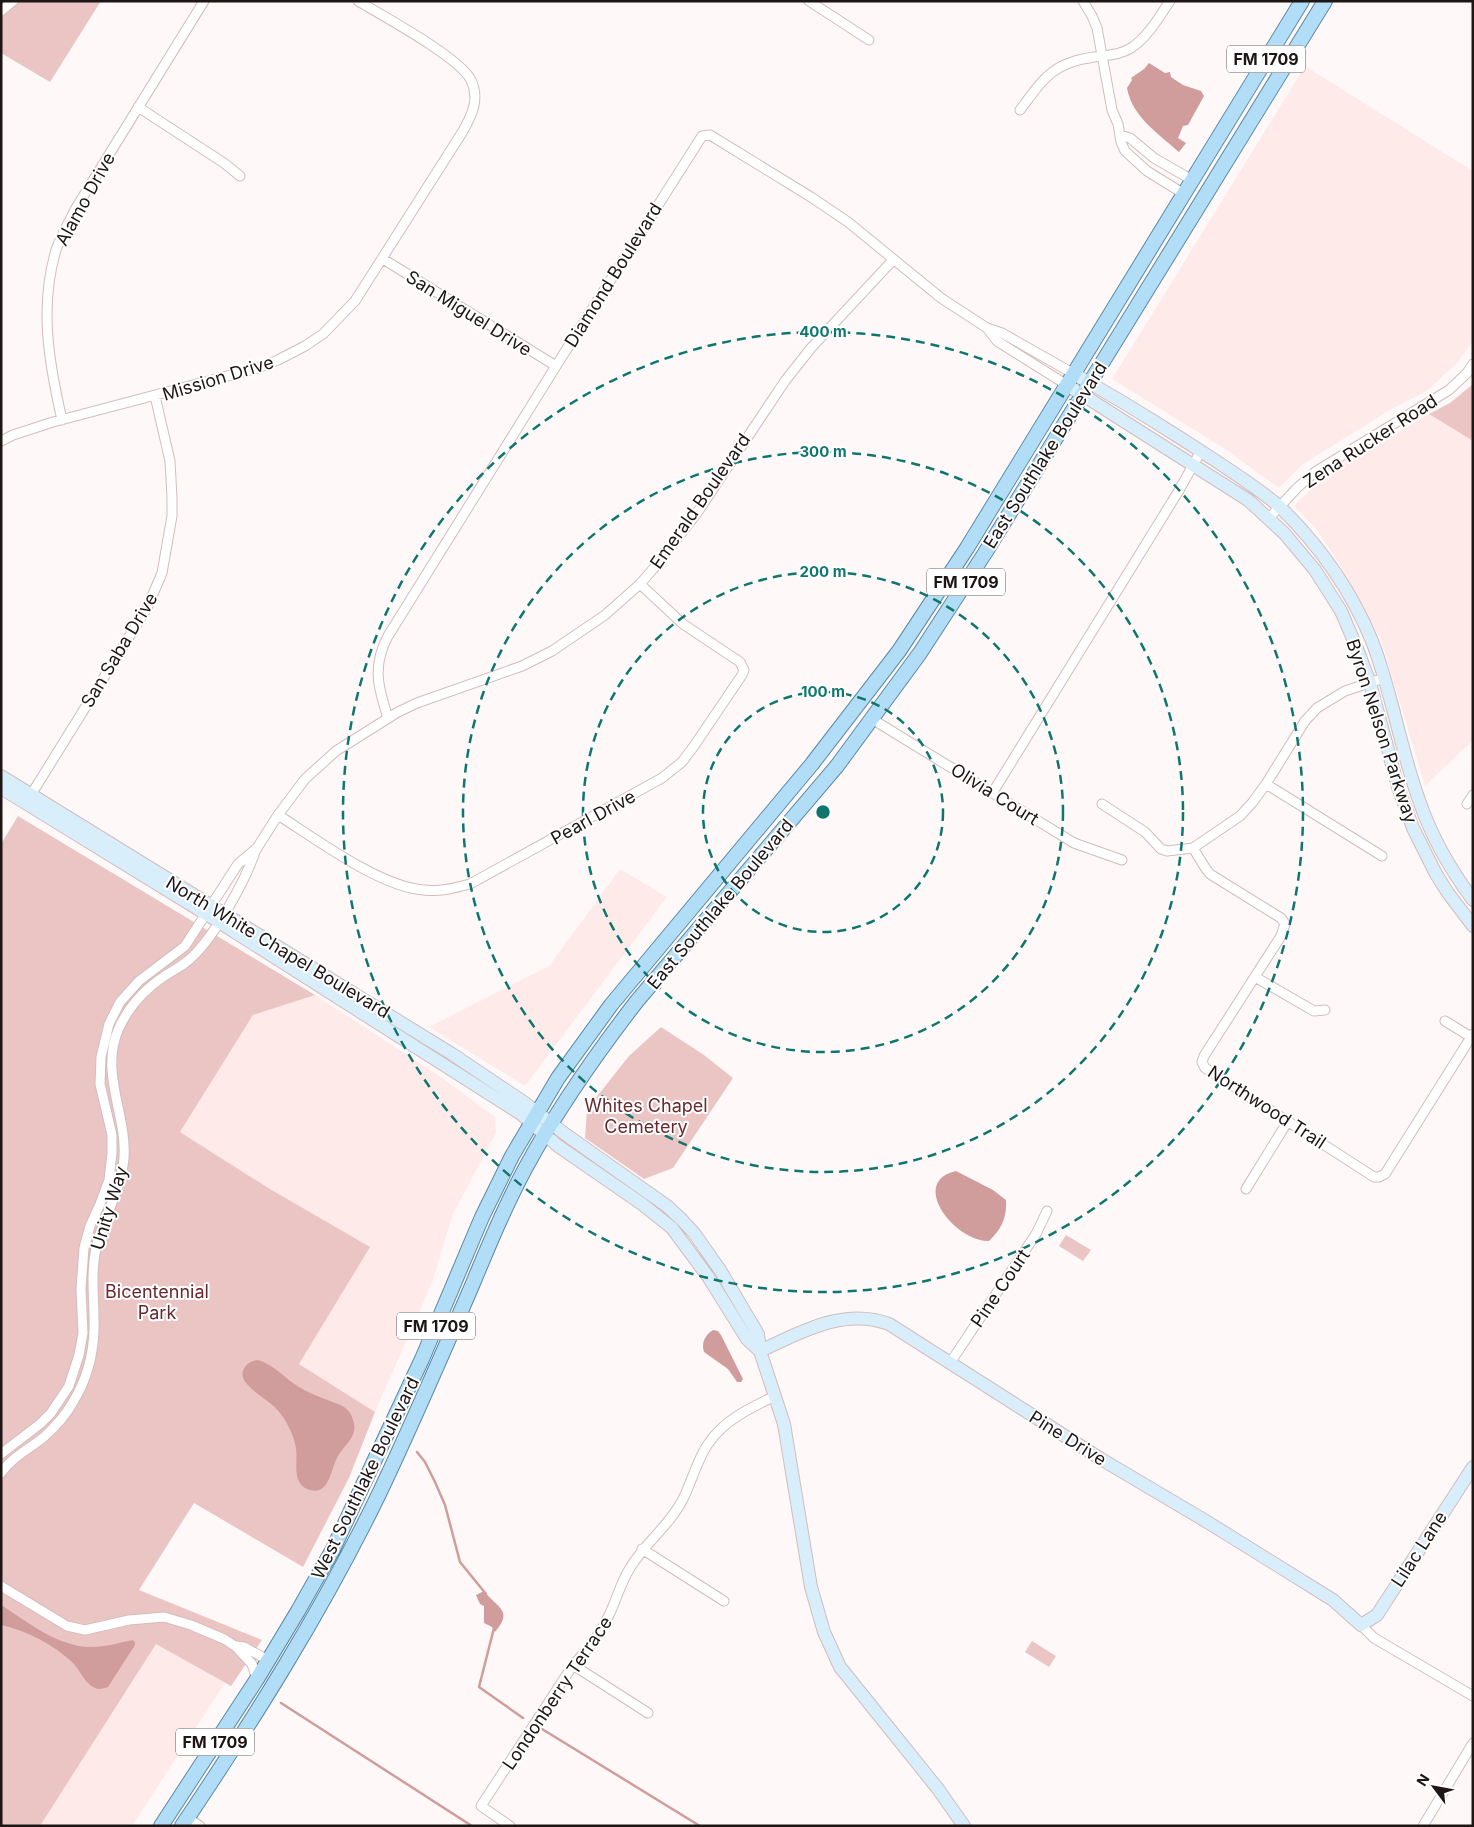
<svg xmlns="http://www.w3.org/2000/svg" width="1474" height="1827" viewBox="0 0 1474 1827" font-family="Inter,sans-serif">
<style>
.built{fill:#ffeaea}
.green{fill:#ebc5c4}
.water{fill:#d09d9c}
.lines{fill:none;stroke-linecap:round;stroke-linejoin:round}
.stream{stroke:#d09d9c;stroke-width:2.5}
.street-casing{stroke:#d4bcbc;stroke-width:11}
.secondary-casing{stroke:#d4bcbc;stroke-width:14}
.primary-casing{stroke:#5c89a5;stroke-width:16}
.street{stroke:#fff;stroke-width:9}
.secondary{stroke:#d8eefb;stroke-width:12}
.primary{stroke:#b1ddf7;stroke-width:14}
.ring{fill:none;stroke:#0f766e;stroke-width:2.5;stroke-dasharray:9 6}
.labels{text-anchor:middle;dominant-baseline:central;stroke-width:4;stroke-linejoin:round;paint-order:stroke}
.shield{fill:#fff;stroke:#625b5b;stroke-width:1}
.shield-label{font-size:16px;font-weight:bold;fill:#1e1515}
.street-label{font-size:18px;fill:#1e1515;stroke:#fff}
.park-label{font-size:18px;fill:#68292c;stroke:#fff}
.centre{fill:#0f766e;stroke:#fff;stroke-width:2.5}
.ring-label{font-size:15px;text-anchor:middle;font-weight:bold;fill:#0f766e;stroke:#fff;stroke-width:4;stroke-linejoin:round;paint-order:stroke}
</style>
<rect width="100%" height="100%" fill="#fef9f8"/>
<path class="built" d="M 1305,66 L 1473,171 L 1473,341 L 1456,364 L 1428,390 L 1392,409 L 1303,464 L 1279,488 L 1225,449 L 1112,379 Z
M 1429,414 L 1473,441 L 1473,740 L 1425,786 L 1381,640 L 1343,570 L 1317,530 L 1294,506 L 1316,484 L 1345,463 Z
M 620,869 L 667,897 L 525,1086 L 429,1027 L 549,966 Z
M 315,995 L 441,1077 L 495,1117 L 496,1132 L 452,1216 L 433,1280 L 375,1412 L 299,1364 L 270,1189 L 180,1132 L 253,1015 Z
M 156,1643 L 225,1683 L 132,1826 L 40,1826 Z"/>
<path class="green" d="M 1,1 L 101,1 L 50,82 L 1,53 Z
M 1473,384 L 1473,441 L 1429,414 L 1450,403 Z
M 18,816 L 315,995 L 253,1015 L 180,1132 L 270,1189 L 370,1247 L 299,1364 L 375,1412 L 349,1478 L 303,1567 L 194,1503 L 139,1590 L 262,1640 L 231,1686 L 156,1644 L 40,1826 L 1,1826 L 1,844 Z
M 661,1027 L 704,1055 L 733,1078 L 673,1168 L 644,1179 L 585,1138 L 587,1109 L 629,1056 Z
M 1066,1235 L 1091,1250 L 1083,1261 L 1059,1246 Z
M 1032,1641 L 1056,1656 L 1049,1667 L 1025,1652 Z"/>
<path class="water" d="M 1149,63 L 1165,73 L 1170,72 L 1171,77 L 1183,85 L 1201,91 L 1204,96 L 1188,125 L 1183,126 L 1178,138 L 1186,143 L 1179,152 C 1159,134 1132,117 1127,88 L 1132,80 L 1131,78 L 1144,69 Z
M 956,1171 L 993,1190 L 1006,1200 C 1007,1217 1002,1229 989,1241 C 955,1242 908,1182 956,1171 Z
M 713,1330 L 718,1331 L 721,1335 L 743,1379 L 741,1382 L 737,1382 L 728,1369 L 704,1352 C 701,1343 705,1335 713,1330 Z
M 258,1360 C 272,1364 282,1375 293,1383 C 307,1393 322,1398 338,1404 C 346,1407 351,1412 353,1420 C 359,1436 345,1444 338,1456 C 330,1469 330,1500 305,1488 C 292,1480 298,1461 296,1449 C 295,1439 290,1429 285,1420 C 275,1402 259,1398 247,1384 C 237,1374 245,1361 258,1360 Z
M 484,1591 C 497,1608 514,1610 495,1632 L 492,1627 L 484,1623 L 484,1606 L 480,1604 L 476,1595 Z
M 1,1605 C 28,1622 58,1647 91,1647 C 105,1647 119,1643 132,1640 L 135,1642 L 135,1645 L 108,1687 C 102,1689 98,1690 93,1687 C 86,1684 79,1669 73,1663 C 54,1645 28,1631 1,1625 Z"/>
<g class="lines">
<path class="stream" d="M 417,1452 L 425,1462 L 435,1482 L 445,1505 L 460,1562 L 486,1594
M 494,1628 L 479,1687 L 523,1718
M 281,1703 L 472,1826
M 542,1729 L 700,1826"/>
<g class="street-casing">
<path id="street" d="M 809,1 L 869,40
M 1083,1 L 1092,16 L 1097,28 L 1112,110 L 1118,124 L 1121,142 L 1125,151 L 1147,171 L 1184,194
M 1,11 L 13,1
M 138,107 L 224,163 L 240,176
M 1020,110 C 1044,78 1052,63 1094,57 C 1107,55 1120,55 1131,48 C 1148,37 1159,17 1170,1
M 1120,135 L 1130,138 L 1154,158 L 1192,180
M 383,259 L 556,366
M 987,328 L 997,341 L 1067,385
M 62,420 C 49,363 39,307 56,250 C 61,235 69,222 76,208 L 204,1
M 1,441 L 13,435 L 53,422 L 258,368 L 278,360 L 305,346 L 323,334 L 355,301 L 463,131 C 472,115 480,99 471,80 C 459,57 383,16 358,1
M 1269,518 L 1297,488 L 1315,472 L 1449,390 L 1467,373 L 1473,364
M 388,718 C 378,687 372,666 388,636 L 556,366 L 702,136 L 710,135 L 811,197 L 848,222 L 941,298 L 987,328 L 1002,333 L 1074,374
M 872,719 L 1074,843 L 1122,860
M 1266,784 L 1382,856
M 993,792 L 1178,492 L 1201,451
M 29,798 L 147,608 L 162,573 L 172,516 L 172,498 L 170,461 L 155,396
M 1102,804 L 1145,832 L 1161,849 L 1167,851 L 1193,848 L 1240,816 L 1252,803 L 1266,784 L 1305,721 L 1317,708 L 1345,691 L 1384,678
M 1467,804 L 1473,795
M 278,815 C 316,839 380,887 424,890 C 440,892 455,888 470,884 L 662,778 L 682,762 L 694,746 L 742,675 L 744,670 L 740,662 L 683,624 L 640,584
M 1193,848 L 1206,869 L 1210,874 L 1281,918 L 1285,924 L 1281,936 L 1204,1056 L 1202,1062 L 1205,1068 L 1374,1177 L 1379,1177 L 1385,1174 L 1473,1034
M 1255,977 L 1314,1011 L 1325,1010
M 1445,1021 L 1471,1037
M 1246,1189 L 1288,1121
M 950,1363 L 1036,1234 L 1047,1211
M 1,1454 L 40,1424 L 51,1413 L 69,1386 L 79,1355 L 83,1333 L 81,1289 L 84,1248 L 90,1226 L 100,1204 L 109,1180 L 112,1153 L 112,1135 L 100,1084 L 101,1057 L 109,1024 L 120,1002 L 139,981 L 185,946 L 238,864 L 257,848 L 278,815 L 305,779 L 336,751 L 398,712 L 417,703 L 522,666 L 552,651 L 605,615 L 640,584 L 660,561 L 697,513 L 785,381 L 811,348 L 893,260
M 1,1473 C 12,1457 29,1449 44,1437 C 55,1427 66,1415 73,1402 C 86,1381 93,1355 94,1331 C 95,1303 90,1276 96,1248 C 103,1217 121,1191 124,1158 C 127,1114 99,1072 119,1028 C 129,1006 146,988 166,975 C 174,970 184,965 191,958 C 215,936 246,880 256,849
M 642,1549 L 724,1601
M 1,1586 L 67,1626 L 85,1630 L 129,1620 L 164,1617 L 191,1625 L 224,1639 L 235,1646 L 252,1664 L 257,1679
M 1361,1625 L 1374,1638 L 1473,1696
M 236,1646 L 244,1647 L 268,1660
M 573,1665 L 648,1713
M 187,1818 L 200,1826
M 510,1826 L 481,1806 L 573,1665 C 588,1650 601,1633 610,1613 C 617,1598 621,1582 630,1568 C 645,1543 670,1525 683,1499 C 692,1481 697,1460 708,1444 C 724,1420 750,1408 775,1396
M 1423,1826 L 1473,1743"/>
</g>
<g class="secondary-casing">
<path id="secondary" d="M 1074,374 C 1108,393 1141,413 1174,434 C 1199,450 1223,465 1247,482 C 1258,490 1270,498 1280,507 C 1319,545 1351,590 1372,641 C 1392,692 1400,748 1419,800 C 1431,836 1450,869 1473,900
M 1067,385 L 1248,500 L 1284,533 L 1315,570 L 1341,611 L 1356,646 L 1370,683 L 1398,787 L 1413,828 L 1436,874 L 1448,893 L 1473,926
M 1,776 L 452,1054 L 525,1103 L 565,1134 L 667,1206 L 681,1219 L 694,1233 L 720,1270 L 758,1334 L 760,1351 L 784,1424 L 811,1587 L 824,1632 L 840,1667 L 938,1789 L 964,1826
M 1,788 L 219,922 L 521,1114 L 558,1146 L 642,1204 L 672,1228 L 709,1278 L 747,1339 L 760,1351
M 760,1351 C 801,1332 844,1307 889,1324 L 1101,1459 L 1209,1523 L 1333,1600 L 1361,1625 L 1377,1615 L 1473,1467"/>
</g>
<g class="primary-casing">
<path id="primary" d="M 161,1826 L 257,1679 L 298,1611 L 333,1549 L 422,1359 L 482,1217 L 512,1156 L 558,1078 L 611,1005 L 812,764 L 899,651 L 967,548 L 1302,1
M 182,1826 C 254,1719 322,1611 378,1496 C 411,1427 441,1357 471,1288 C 488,1247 505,1206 526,1167 C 558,1108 596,1054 637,1001 L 837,766 L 920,653 L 985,553 L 1325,1"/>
</g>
<use href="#street" class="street"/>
<use href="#secondary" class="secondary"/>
<use href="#primary" class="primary"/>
</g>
<g class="ring">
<circle cx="823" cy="812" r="120"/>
<circle cx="823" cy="812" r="240"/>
<circle cx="823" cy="812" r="360"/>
<circle cx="823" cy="812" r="480"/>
</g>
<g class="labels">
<g class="shield">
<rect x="1227" y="45.5" width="78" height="27" rx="4"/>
<rect x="927" y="568.5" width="78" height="27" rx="4"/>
<rect x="397" y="1312.5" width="78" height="27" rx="4"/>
<rect x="176" y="1728.5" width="78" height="27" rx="4"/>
</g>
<g class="shield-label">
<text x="1266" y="59">FM 1709</text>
<text x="966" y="582">FM 1709</text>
<text x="436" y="1326">FM 1709</text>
<text x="215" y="1742">FM 1709</text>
</g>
<g class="street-label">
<text transform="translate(85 199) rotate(-61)">Alamo Drive</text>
<text transform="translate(613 275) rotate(-58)">Diamond Boulevard</text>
<text transform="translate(469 313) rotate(32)">San Miguel Drive</text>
<text transform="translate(218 378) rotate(-17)">Mission Drive</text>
<text transform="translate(1370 441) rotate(-33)">Zena Rucker Road</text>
<text transform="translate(1045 455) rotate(-58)">East Southlake Boulevard</text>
<text transform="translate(700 501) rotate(-55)">Emerald Boulevard</text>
<text transform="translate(119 650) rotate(-59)">San Saba Drive</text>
<text transform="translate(1382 731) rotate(72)">Byron Nelson Parkway</text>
<text transform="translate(995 794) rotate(32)">Olivia Court</text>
<text transform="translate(593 817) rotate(-29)">Pearl Drive</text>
<text transform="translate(720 904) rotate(-50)">East Southlake Boulevard</text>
<text transform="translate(278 947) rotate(31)">North White Chapel Boulevard</text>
<text transform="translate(1267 1107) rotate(33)">Northwood Trail</text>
<text transform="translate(109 1208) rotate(-73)">Unity Way</text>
<text transform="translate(1000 1288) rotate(-56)">Pine Court</text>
<text transform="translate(1068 1438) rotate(32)">Pine Drive</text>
<text transform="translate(365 1478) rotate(-64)">West Southlake Boulevard</text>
<text transform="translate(1419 1549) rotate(-57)">Lilac Lane</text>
<text transform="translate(557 1693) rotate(-56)">Londonberry Terrace</text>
</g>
<g class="park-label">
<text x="646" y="1105">Whites Chapel<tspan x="646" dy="21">Cemetery</tspan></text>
<text x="157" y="1291">Bicentennial<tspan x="157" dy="21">Park</tspan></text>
</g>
</g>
<circle cx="823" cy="812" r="8" class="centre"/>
<g class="ring-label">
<text x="823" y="337">400 m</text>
<text x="823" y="457">300 m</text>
<text x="823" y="577">200 m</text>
<text x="823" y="697">100 m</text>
</g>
<rect width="1474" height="1827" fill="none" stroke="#1e1515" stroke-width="5"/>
<g transform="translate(1434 1787) rotate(302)" stroke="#ffffff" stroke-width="4" paint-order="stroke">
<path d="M0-4L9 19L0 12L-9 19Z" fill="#1e1515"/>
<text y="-8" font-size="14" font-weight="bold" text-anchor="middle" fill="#1e1515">N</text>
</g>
</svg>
